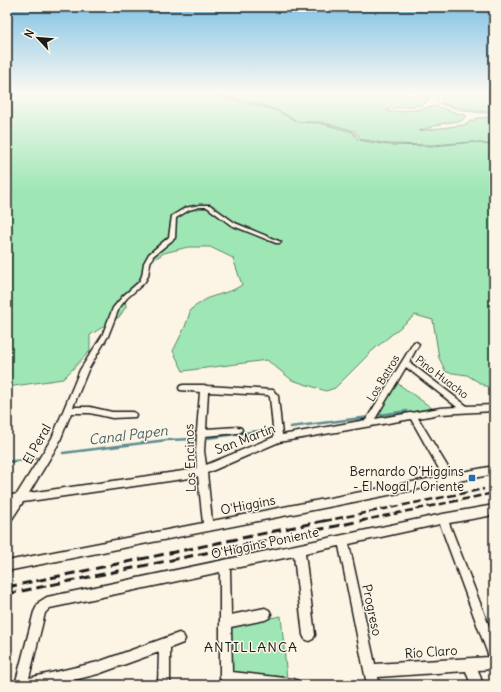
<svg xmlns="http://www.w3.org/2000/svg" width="501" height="692" viewBox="0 0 501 692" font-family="Delius,sans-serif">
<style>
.green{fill:#9ee7b5;stroke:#5d8268}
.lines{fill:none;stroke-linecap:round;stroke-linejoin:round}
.stream-far1{stroke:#5b8c91;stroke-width:1}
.stream{stroke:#5b8c91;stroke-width:2.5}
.minor-casing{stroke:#1c1c1c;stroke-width:3}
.minor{fill:#fcf5e5;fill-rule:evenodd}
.rail-far1{stroke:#1c1c1c;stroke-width:2.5;stroke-dasharray:8 3.5;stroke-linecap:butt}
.rail{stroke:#1c1c1c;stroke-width:3;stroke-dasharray:10 5;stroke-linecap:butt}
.poi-dot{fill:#1f6fb2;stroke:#fcf5e5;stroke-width:1.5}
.labels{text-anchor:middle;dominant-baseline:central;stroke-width:3;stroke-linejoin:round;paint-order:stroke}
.street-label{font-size:11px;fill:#1c1c1c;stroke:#fcf5e5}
.near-street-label{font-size:13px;fill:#1c1c1c;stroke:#fcf5e5}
.near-poi-label{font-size:13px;fill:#1c1c1c;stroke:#fcf5e5;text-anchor:end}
.near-water-label{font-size:14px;font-style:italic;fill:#415d60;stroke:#fcf5e5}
.near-neighbourhood-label{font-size:14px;letter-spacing:1px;fill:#1c1c1c;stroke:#fcf5e5}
</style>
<rect width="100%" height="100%" fill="#fcf5e5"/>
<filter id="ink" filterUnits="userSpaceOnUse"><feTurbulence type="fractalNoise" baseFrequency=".025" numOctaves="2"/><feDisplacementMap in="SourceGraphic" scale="8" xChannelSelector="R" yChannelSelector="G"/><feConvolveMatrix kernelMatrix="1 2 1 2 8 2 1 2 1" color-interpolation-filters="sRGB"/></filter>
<g filter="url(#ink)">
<path class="green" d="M 7,93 L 187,93 L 197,95 L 190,93 L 392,93 L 430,98 L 423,105 L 393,108 L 387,110 L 389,112 L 415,110 L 435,106 L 467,116 L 461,121 L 444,123 L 418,131 L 464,125 L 477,118 L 494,117 L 494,145 L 473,142 L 432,145 L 388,144 L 360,139 L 355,131 L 320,122 L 299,122 L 277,110 L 247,101 L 216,96 L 275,110 L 298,122 L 319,123 L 353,132 L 358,140 L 388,145 L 433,146 L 474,142 L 494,146 L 494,387 L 485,386 L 467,375 L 446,372 L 439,358 L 433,320 L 415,315 L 372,351 L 335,388 L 326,391 L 292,380 L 267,360 L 183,371 L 173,351 L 185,327 L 191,309 L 208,298 L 233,290 L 242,285 L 233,258 L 210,247 L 188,247 L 164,253 L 147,264 L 145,279 L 131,288 L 125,296 L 126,307 L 119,317 L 90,335 L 90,351 L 63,379 L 7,387 Z
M 427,93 L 494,93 L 494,112 C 485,113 450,107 442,103 C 442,95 434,95 427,93 Z
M 397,383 L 432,408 L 376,419 L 375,417 Z
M 281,616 L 287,679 L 231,674 L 229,629 L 234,625 Z"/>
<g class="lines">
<path class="stream-far1" d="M 417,93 L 437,97 L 435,102 C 453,109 475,114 494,113"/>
<path class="stream" d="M 380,415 L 407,411
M 290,427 L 370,417
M 208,438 L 272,429
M 63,453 L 167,440 L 195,439
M 7,462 L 38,458"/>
<g class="minor-casing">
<path id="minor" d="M 219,93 L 221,93 L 223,95 L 221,96 Z
M 200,205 L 210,205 L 235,223 L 281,242 L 280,243 L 276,243 L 231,225 L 207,207 L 200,207 L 189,210 L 176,218 L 175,238 L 153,256 L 150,263 L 148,276 L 144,283 L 127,298 L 119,308 L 108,336 L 88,370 L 73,407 L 90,407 L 112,412 L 132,412 L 135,413 L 136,415 L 135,417 L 112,418 L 90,413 L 71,413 L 59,443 L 29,493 L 190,470 L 197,468 L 196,451 L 197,435 L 196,433 L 197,431 L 200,392 L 180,390 L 179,388 L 180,386 L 183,385 L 204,385 L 207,386 L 273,390 L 278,396 L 282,435 L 366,420 L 414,342 L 416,342 L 419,344 L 409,362 L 467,406 L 494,405 L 494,411 L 440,414 L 418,418 L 452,474 L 494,466 L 494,474 L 7,571 L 7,561 L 203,523 L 198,476 L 190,478 L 23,502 L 10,522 L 7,524 L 7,510 L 11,504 L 7,504 L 7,496 L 17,494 L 52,438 L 80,370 L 102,336 L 113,308 L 123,296 L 139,282 L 142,276 L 144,263 L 149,254 L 169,237 L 172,216 L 185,208 ZM 406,367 L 457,407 L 440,408 L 375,419 ZM 208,392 L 268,395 L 270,397 L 274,437 L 206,465 L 204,451 L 205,436 L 238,433 L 241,432 L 242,430 L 241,428 L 238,427 L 206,429 ZM 411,419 L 443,476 L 212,521 L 207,473 L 279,442 Z
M 494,505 L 494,515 L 449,523 L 494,639 L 494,669 L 478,670 L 483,685 L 471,685 L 466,671 L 378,677 L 379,685 L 367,685 L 339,546 L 305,553 L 315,635 L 313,639 L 309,641 L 305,639 L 303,635 L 294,556 L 230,569 L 231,615 L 265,608 L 269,610 L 271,614 L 269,618 L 265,620 L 231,627 L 232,672 L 294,679 L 298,681 L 300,685 L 233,685 L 222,682 L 220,678 L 220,572 L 50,608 L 45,613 L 29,678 L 98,662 L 179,633 L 183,635 L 185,639 L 183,643 L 170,648 L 170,685 L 158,685 L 159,652 L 98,674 L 54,685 L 15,685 L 34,612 L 39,602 L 47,597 L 443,514 ZM 440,524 L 489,657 L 375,664 L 349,544 Z"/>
</g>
<use href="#minor" class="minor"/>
<path class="rail-far1" d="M 324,521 L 484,489
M 360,521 L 494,493"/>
<path class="rail" d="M 7,587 L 328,520
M 7,594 L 365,520"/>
</g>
</g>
<linearGradient id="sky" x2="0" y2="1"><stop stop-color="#80c2e4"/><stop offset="0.49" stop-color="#fefaf3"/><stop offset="1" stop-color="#fefaf3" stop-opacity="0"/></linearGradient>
<rect width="501" height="190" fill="url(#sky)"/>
<rect class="poi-dot" x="468" y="474" width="8" height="8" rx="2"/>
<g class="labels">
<g class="street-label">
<text transform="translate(442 377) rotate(37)">Pino Huacho</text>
<text transform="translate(383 378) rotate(-59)">Los Batros</text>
</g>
<g class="near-street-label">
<text transform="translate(245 439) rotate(-21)">San Martín</text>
<text transform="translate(37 444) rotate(-61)">El Peral</text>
<text transform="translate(190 458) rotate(-92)">Los Encinos</text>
<text transform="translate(248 505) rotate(-11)">O'Higgins</text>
<text transform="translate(265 543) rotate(-12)">O'Higgins Poniente</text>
<text transform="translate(372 610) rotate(78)">Progreso</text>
<text transform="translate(431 652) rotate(-4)">Río Claro</text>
</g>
<g class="near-poi-label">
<text x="464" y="471">Bernardo O'Higgins<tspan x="464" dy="15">- El Nogal / Oriente</tspan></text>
</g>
<g class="near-water-label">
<text transform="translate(128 435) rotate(-7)">Canal Papen</text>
</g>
<g class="near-neighbourhood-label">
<text x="251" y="647">ANTILLANCA</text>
</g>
</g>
<rect width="501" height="692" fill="none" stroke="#fcf5e5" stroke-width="24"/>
<rect x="12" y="12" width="477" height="668" fill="none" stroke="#1c1c1c" stroke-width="1.5" filter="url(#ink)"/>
<g transform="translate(38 38) rotate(296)" stroke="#fcf5e5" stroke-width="3" paint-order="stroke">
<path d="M0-3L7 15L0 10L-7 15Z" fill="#1c1c1c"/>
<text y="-6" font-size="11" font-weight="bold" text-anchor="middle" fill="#1c1c1c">N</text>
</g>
</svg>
